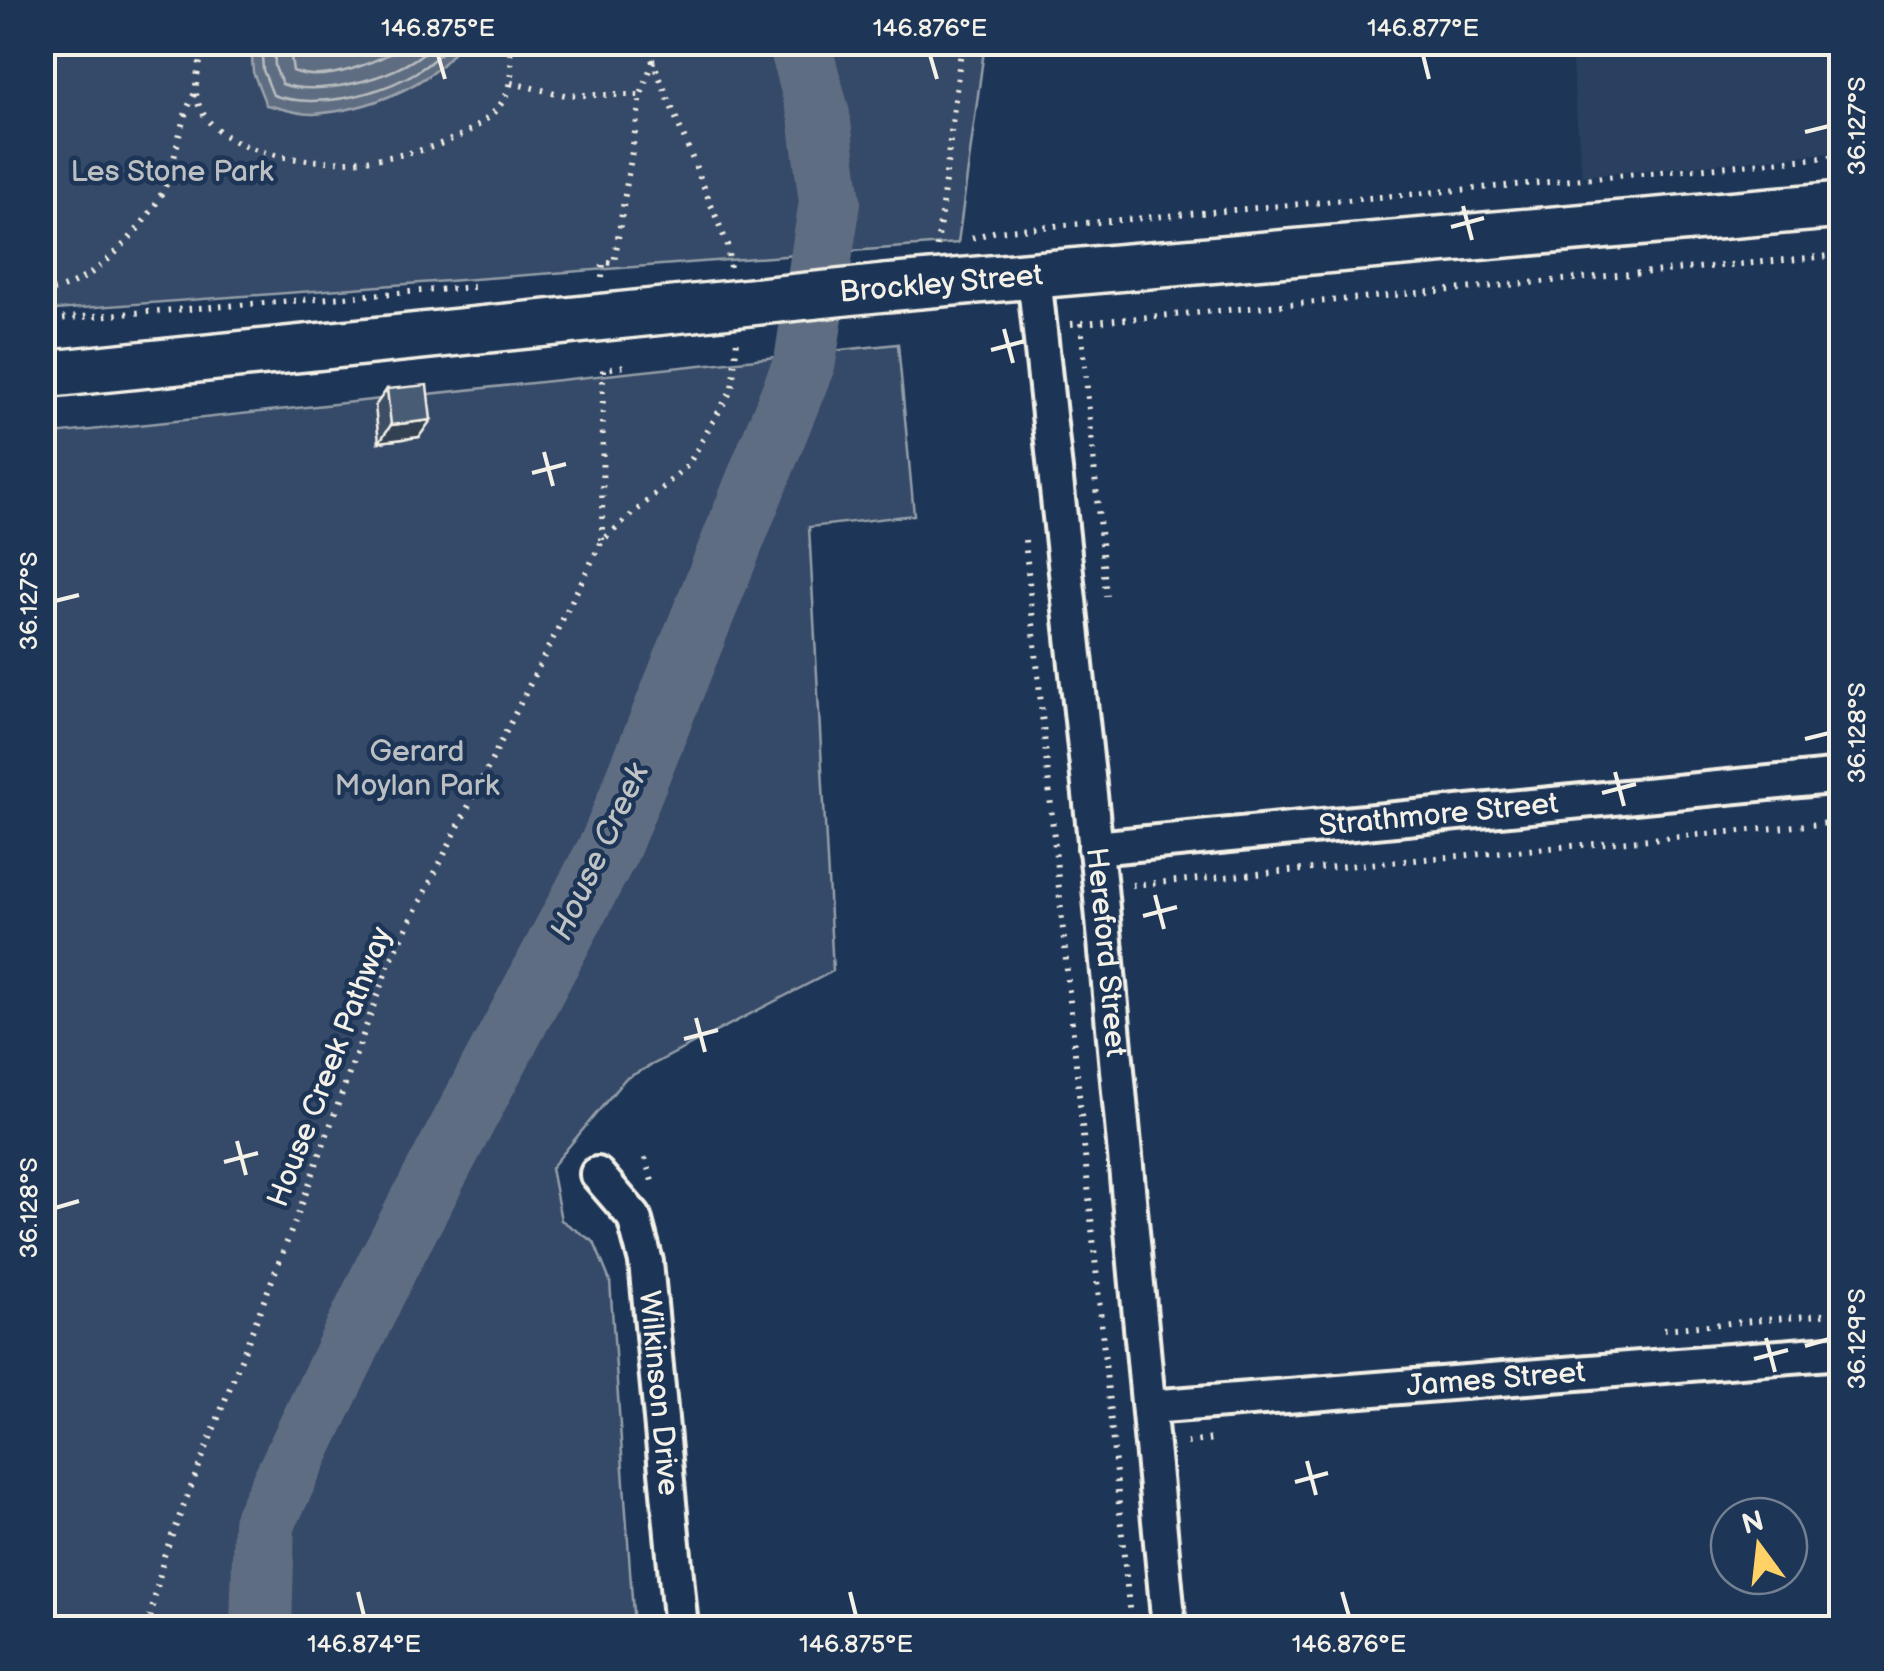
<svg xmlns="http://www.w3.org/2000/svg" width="1884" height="1671" viewBox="0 0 1884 1671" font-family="'Balsamiq Sans',sans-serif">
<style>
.built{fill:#2a4060}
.green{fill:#354a67;stroke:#949ea8;stroke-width:2.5}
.water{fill:#5e6d82;stroke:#9aa2ab;stroke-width:2.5}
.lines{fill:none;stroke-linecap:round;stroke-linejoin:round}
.shore{stroke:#b8bcbf;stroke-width:2.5}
.river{stroke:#5e6d82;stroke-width:62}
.minor-casing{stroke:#f4f1e8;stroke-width:40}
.secondary-casing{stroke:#f4f1e8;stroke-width:52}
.path{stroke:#f4f1e8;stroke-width:6;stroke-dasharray:2.5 8;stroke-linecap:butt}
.minor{stroke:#1d3557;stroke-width:32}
.secondary{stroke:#1d3557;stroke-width:45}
.secondary-bridge-casing{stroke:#f4f1e8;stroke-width:52;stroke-linecap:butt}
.secondary-bridge{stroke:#1d3557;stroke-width:45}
.wall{fill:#3e4e64;stroke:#f4f1e8;stroke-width:2.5}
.shaded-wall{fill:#324051;stroke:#f4f1e8;stroke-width:2.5}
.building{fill:#485b74;stroke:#f4f1e8;stroke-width:2.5}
.ticks{fill:none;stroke:#f4f1e8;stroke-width:4}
.labels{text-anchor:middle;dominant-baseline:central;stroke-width:9;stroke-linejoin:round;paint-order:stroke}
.park-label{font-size:30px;fill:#bbbfc1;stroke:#1d3557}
.street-label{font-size:30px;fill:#f4f1e8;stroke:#1d3557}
.water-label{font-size:32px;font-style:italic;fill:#c0c3c4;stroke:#1d3557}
.neatline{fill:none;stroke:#f4f1e8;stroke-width:4}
.ticks-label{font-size:25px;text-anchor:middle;fill:#f4f1e8}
</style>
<rect width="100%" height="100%" fill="#1d3557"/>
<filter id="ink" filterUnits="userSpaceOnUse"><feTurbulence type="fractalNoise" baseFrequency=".01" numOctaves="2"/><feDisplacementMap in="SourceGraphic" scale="20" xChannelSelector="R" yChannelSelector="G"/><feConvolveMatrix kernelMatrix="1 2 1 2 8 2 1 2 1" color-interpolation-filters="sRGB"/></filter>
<g filter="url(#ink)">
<path class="built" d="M 1570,43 L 1841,43 L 1841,152 L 1582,176 Z"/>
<path class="green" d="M 43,43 L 985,43 L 958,243 L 43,311 Z
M 898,344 L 914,515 L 809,527 L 833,971 L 625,1079 L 551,1168 L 561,1220 L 594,1242 L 610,1281 L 634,1628 L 43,1628 L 43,435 Z"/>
<path class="water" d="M 251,43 L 251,42 L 460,43 C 432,87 366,110 314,114 C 299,115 281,108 266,105 L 253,72 Z"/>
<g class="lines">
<path class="shore" d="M 261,42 L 263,70 L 273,95 C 322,113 420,88 449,42
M 274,42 L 275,67 L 282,84 C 320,98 409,76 434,42
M 289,42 L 293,71 C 327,85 381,60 411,42"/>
<path class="river" d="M 261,1628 L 264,1523 L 388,1264 L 610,846 L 805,361 L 830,202 L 819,115 L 799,42"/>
<g class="minor-casing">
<g id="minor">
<path id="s1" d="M 1034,276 L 1100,887 L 1169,1628"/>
<path id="s2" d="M 1095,848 L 1842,776"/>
<path id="s3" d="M 597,1174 L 634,1217 L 646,1262 L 681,1628"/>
<path id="s4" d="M 1149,1407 L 1842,1352"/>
</g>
</g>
<g class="secondary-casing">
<path id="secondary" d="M 885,288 L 1842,205
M 42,375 L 693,308"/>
</g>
<path class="path" d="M 205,42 C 201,61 192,84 198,103 C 230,193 494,173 511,81 C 513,69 510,54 509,42
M 652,59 L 727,244 L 730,268
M 511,83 L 565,95 L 641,95
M 972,238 L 997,231 L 1842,156
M 937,247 L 962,42
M 602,278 L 603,262 L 614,263 L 641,95 L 660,42
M 42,291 C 87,293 146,227 164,189 C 178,158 177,124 195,93
M 42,320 L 475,287
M 1081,323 L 1106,596
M 1071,324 L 1842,255
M 602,540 L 603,369 L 626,366
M 1025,540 L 1131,1628
M 1132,885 L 1842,822
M 645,1158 L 654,1188
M 1664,1329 L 1842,1313
M 1187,1443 L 1213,1439
M 148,1628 L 164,1556 L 303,1201 L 388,966 L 602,541 L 688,465 L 732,389 L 737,340"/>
<use href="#minor" class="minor"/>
<use href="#secondary" class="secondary"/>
<g class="secondary-bridge-casing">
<path id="secondary-bridge" d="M 693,308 L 885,288"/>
</g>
<use href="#secondary-bridge" class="secondary-bridge"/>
</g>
<path class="wall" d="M 387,389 L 419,437 L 379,442 L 375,406 Z"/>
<path class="shaded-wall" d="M 431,420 L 419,437 L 379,442 L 391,425 Z"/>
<path class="building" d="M 427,385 L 431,420 L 391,425 L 387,389 Z"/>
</g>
<path class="ticks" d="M 438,55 L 445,79M 930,55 L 937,79M 1423,55 L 1429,79M 1805,132 L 1829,126M 1463,206 L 1472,240M 1451,227 L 1484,218M 1004,329 L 1013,363M 991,350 L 1025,341M 544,452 L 553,486M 532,473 L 566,464M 55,601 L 79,595M 1805,739 L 1829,733M 1615,772 L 1624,806M 1602,793 L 1636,784M 1155,895 L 1164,929M 1143,916 L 1177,907M 696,1018 L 705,1052M 684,1039 L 718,1030M 237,1141 L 246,1175M 224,1162 L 258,1153M 55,1208 L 79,1201M 1766,1338 L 1775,1372M 1805,1346 L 1829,1339M 1754,1359 L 1788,1350M 1307,1461 L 1316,1495M 1295,1482 L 1328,1473M 358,1592 L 364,1616M 850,1592 L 856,1616M 1342,1592 L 1349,1616"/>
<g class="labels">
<g class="park-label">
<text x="172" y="172">Les Stone Park</text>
<text x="417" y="752">Gerard<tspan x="417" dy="34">Moylan Park</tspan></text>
</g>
<g class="street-label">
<text transform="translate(941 284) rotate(-5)">Brockley Street</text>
<text stroke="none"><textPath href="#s2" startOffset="345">Strathmore Street</textPath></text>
<text stroke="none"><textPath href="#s1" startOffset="680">Hereford Street</textPath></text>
<text transform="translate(330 1067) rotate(-69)">House Creek Pathway</text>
<text stroke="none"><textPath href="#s4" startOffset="348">James Street</textPath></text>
<text stroke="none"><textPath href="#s3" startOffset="235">Wilkinson Drive</textPath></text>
</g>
<g class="water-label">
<text transform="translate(600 852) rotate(-65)">House Creek</text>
</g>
</g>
<rect width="1884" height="1671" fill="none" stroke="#1d3557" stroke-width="110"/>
<g transform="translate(1759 1546) rotate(345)"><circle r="48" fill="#1d3557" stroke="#738091" stroke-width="2.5"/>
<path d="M0-8L18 38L0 25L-18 38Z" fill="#ffd166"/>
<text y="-15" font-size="28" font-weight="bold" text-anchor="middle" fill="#f4f1e8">N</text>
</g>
<rect x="55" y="55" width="1774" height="1561" class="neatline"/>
<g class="ticks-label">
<text x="438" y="36">146.875°E</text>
<text x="930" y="36">146.876°E</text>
<text x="1423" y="36">146.877°E</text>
<text transform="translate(1856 126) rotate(-90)" y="9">36.127°S</text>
<text transform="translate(28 601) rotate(-90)" y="9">36.127°S</text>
<text transform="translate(1856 733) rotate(-90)" y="9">36.128°S</text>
<text transform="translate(28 1208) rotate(-90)" y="9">36.128°S</text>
<text transform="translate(1856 1339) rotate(-90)" y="9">36.129°S</text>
<text x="364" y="1652">146.874°E</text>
<text x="856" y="1652">146.875°E</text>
<text x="1349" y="1652">146.876°E</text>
</g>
</svg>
